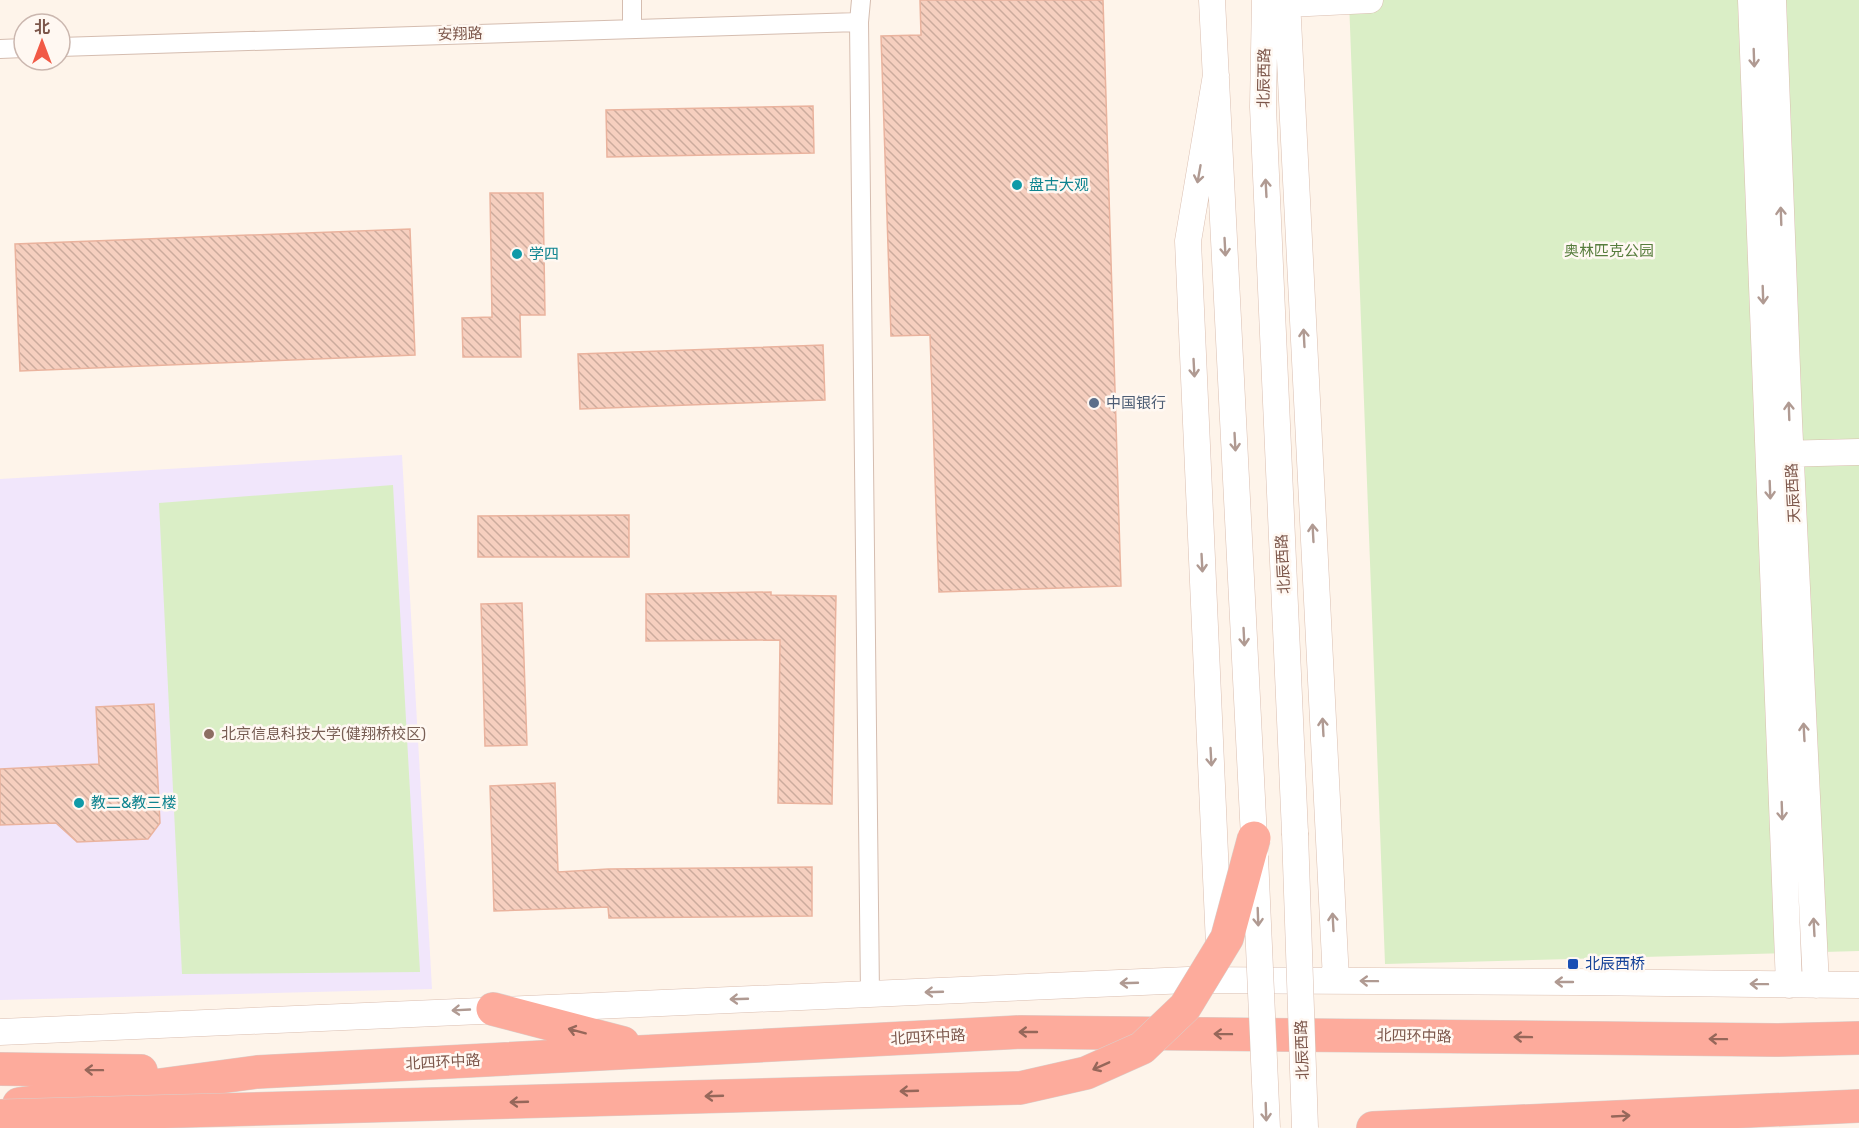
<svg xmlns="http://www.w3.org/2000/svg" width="1859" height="1128" viewBox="0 0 1859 1128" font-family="Rubik,'Noto Sans SC',sans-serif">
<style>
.education{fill:#f1e6fb}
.park{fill:#daeec6}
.building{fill:url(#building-back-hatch);stroke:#eab39e;stroke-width:1.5}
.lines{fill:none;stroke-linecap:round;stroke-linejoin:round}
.street-casing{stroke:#d5bdb0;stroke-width:20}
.secondary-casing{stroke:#dabeb0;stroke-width:27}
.highway-casing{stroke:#dad0cc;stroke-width:34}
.street{stroke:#fff;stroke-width:18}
.secondary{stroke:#fff;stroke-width:26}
.highway{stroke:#fdab9c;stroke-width:33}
.secondary-bridge-casing{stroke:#dabeb0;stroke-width:27;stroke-linecap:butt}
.highway-bridge-casing{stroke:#dad0cc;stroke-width:34;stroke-linecap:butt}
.secondary-bridge{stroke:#fff;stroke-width:26}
.highway-bridge{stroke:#fdab9c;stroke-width:33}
.oneway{stroke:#b09a92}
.oneway2{stroke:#96675a}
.culture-dot{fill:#0f9aa8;stroke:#fff8f2;stroke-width:2}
.service-dot{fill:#5c6f8a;stroke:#fff8f2;stroke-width:2}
.education-dot{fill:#8d6e63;stroke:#fff8f2;stroke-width:2}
.transit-dot{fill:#1a4fb4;stroke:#fff8f2;stroke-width:2}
.labels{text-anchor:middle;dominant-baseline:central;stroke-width:5;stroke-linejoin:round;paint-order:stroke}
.street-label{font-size:15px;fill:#7c564a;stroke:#fff8f2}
.culture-label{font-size:15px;fill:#0d838f;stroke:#fff8f2;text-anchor:start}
.park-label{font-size:15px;fill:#577d3d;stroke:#fff8f2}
.service-label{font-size:15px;fill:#4e5e75;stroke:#fff8f2;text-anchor:start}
.education-label{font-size:15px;fill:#785e54;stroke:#fff8f2;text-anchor:start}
.transit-label{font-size:15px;fill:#164399;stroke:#fff8f2;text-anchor:start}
</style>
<defs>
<pattern id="building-back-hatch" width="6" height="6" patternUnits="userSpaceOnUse" patternTransform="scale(1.5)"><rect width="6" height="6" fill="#f6cfbf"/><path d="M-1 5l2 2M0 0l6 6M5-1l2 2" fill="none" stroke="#ccab9d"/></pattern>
</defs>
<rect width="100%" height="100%" fill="#fef4ea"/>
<path class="education" d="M 402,455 L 432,989 L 0,1000 L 0,479 Z"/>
<path class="park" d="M 1349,0 L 1859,0 L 1859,951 L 1385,964 Z
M 393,485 L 420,972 L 182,974 L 159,503 Z"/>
<path class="building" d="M 920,0 L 1103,0 L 1121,586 L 939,592 L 930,335 L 891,336 L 881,36 L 921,35 Z
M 813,106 L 814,153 L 607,157 L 606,110 Z
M 490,193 L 543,193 L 545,315 L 520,315 L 521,357 L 463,357 L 462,318 L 492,317 Z
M 410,229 L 415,355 L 20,371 L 15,244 Z
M 823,345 L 825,400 L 580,409 L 578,354 Z
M 629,515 L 629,557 L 478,557 L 478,516 Z
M 771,592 L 771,595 L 836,596 L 832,804 L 778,803 L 780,640 L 646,641 L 646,594 Z
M 522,603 L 527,745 L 485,746 L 481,604 Z
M 154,704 L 160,823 L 148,839 L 77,842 L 56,823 L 0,825 L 0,769 L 99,764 L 96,707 Z
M 555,783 L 558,872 L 608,869 L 812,867 L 812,916 L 609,918 L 608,907 L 494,911 L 490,786 Z"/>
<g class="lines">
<g class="street-casing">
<path id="street" d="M 632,0 L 632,29
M 861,0 L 859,22 L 870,994
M 60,47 L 859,22
M 0,49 L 24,48"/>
</g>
<g class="secondary-casing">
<path id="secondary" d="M 1212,0 L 1254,838
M 1265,0 L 1263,107 L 1295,833
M 1287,0 L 1336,980
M 1751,0 L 1789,985
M 1773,0 L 1789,421 L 1816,985
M 1288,4 L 1370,0
M 1216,75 L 1188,241 L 1219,945
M 1775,454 L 1859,452
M 0,1032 L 1188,980 L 1576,982 L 1859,985"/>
</g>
<g class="highway-casing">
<path id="highway" d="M 493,1009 L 623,1043
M 0,1069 L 141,1071
M 19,1104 L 257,1072 L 1020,1032 L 1776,1040 L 1859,1038
M 1373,1128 L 1859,1106"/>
</g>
<use href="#street" class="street"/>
<use href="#secondary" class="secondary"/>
<use href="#highway" class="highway"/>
<g class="secondary-bridge-casing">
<path id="secondary-bridge" d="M 1295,833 L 1305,1128
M 1255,856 L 1267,1128"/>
</g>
<g class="highway-bridge-casing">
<path id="highway-bridge" d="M 0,1116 L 1020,1088 L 1086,1073 L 1142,1048 L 1185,1007 L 1227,938 L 1254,838"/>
</g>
<use href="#secondary-bridge" class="secondary-bridge"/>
<use href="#highway-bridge" class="highway-bridge"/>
</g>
<defs><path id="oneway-shaft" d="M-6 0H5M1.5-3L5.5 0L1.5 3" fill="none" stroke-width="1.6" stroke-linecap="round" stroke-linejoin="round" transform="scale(1.5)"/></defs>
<g class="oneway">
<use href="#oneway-shaft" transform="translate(1754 58) rotate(88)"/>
<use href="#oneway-shaft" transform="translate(1199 174) rotate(100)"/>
<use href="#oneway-shaft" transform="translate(1266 188) rotate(-93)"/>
<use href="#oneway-shaft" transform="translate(1781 216) rotate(-92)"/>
<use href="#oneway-shaft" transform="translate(1225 247) rotate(87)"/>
<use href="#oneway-shaft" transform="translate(1763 295) rotate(88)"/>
<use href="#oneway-shaft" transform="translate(1304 338) rotate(-93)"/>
<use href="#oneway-shaft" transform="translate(1194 368) rotate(87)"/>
<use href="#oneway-shaft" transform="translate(1789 411) rotate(-92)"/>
<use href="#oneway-shaft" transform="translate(1235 442) rotate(87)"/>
<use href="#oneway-shaft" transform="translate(1770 490) rotate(88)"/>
<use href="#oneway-shaft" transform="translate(1313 533) rotate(-93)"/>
<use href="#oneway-shaft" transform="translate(1202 563) rotate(87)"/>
<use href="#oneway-shaft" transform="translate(1244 637) rotate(87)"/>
<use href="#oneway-shaft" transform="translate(1323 727) rotate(-93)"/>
<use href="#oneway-shaft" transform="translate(1804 732) rotate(-93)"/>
<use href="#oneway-shaft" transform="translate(1211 757) rotate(87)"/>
<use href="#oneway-shaft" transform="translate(1782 811) rotate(88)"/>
<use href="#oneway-shaft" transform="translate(1258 917) rotate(88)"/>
<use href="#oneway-shaft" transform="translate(1333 922) rotate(-93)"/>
<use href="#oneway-shaft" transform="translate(1814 927) rotate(-93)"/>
<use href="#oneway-shaft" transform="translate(1369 981) rotate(-179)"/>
<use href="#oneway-shaft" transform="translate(1564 982) rotate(180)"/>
<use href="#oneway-shaft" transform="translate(1129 983) rotate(178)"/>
<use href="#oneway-shaft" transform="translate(1759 984) rotate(-179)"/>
<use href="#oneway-shaft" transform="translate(934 992) rotate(178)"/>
<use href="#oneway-shaft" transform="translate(739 999) rotate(178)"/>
<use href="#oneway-shaft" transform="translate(461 1010) rotate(177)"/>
<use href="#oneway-shaft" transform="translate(1266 1112) rotate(88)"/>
</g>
<g class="oneway2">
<use href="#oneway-shaft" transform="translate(577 1031) rotate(-165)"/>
<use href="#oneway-shaft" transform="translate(1028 1032) rotate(-180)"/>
<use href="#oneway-shaft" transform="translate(1223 1034) rotate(-179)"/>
<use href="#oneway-shaft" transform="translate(1523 1037) rotate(-179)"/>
<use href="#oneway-shaft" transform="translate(1718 1039) rotate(-179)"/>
<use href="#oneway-shaft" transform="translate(1101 1066) rotate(156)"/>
<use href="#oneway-shaft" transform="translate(94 1070) rotate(-179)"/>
<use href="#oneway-shaft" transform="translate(909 1091) rotate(178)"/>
<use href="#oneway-shaft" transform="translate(714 1096) rotate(178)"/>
<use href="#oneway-shaft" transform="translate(519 1102) rotate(178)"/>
<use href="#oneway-shaft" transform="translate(1621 1116) rotate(-3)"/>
</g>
<g class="culture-dot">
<circle cx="1017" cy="185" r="6"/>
<circle cx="517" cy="254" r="6"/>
<circle cx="79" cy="803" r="6"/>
</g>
<circle class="service-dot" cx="1094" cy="403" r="6"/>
<circle class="education-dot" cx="209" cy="734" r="6"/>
<rect class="transit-dot" x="1567" y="958" width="12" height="12" rx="3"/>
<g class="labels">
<g class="street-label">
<text transform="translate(460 34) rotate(-2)">安翔路</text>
<text transform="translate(1264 78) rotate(-89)">北辰西路</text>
<text transform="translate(1793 493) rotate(-93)">天辰西路</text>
<text transform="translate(1283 564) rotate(-93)">北辰西路</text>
<text transform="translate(1414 1036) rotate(1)">北四环中路</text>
<text transform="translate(928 1037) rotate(-3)">北四环中路</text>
<text transform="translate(1302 1050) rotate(-92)">北辰西路</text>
<text transform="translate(443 1062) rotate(-3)">北四环中路</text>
</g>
<g class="culture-label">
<text x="1029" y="185">盘古大观</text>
<text x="529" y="254">学四</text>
<text x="91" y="803">教二&amp;教三楼</text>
</g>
<g class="park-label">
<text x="1609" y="251">奥林匹克公园</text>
</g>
<g class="service-label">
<text x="1106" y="403">中国银行</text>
</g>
<g class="education-label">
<text x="221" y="734">北京信息科技大学(健翔桥校区)</text>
</g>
<g class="transit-label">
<text x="1585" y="964">北辰西桥</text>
</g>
</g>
<g transform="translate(42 42)"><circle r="28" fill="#fff8f2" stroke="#cbb7af" stroke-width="1.5"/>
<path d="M0-4.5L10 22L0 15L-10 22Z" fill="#f15a46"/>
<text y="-9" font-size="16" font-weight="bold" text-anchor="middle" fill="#7c564a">北</text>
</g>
</svg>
